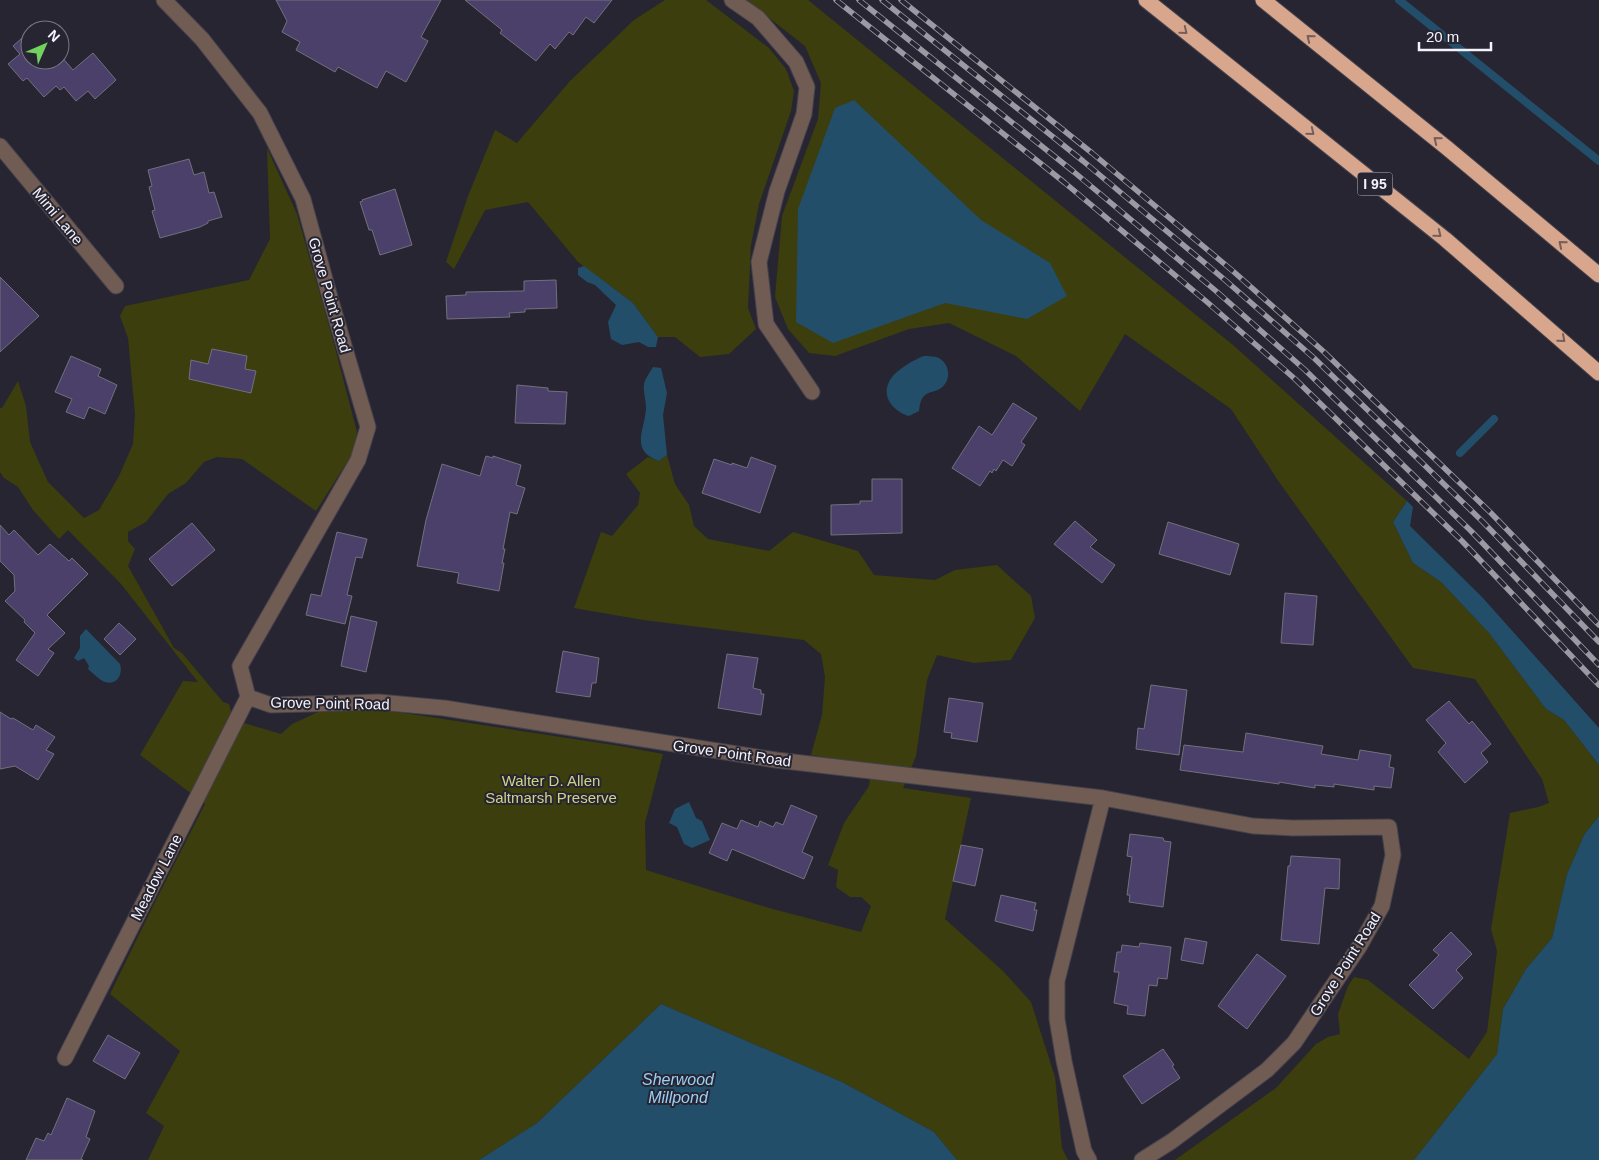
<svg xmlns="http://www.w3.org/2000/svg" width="1599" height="1160" viewBox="0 0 1599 1160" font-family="Helvetica,sans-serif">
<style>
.green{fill:#3c3e0d}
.water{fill:#224e6a}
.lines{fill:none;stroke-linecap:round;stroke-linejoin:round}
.stream{stroke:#224e6a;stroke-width:8}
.building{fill:#4a4069;stroke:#72707f}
.street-casing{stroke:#44424d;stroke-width:17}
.highway-casing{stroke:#44424d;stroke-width:17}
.street{stroke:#715c53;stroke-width:15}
.highway{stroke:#d7a68d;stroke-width:15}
.rail-casing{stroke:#9b9aa3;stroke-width:5.5}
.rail{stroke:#272531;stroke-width:4;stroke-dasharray:11;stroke-linecap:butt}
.oneway{stroke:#765f5a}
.labels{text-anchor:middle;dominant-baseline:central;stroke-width:4;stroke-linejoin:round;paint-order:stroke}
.shield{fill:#272531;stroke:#b6b5be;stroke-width:1}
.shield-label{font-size:14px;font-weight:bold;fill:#f4f3fb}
.street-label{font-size:15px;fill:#f4f3fb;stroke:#272531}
.park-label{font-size:15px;fill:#cfd488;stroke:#272531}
.water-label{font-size:16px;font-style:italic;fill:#99d0f7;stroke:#272531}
</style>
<rect width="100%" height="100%" fill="#272531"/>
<path class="green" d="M 665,0 L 706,0 L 769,48 L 786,69 L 794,91 L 791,111 L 759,204 L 751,245 L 748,308 L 756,329 L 729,354 L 700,357 L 675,337 L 658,337 L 633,303 L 578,262 L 528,202 L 485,210 L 454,269 L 446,262 L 468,196 L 495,130 L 517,143 L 570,81 L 634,20 Z
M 746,0 L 808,0 L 1233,345 L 1407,501 L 1393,522 L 1413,563 L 1441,582 L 1489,633 L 1546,709 L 1564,720 L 1599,765 L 1599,816 L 1584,835 L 1567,874 L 1552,938 L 1526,969 L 1503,1009 L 1497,1054 L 1414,1160 L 1175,1160 L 1276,1088 L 1316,1044 L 1328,1037 L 1340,1034 L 1338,1014 L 1348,986 L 1354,977 L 1368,980 L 1469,1059 L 1487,1032 L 1497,951 L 1491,929 L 1510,813 L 1538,807 L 1549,803 L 1542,779 L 1475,679 L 1413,668 L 1279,482 L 1231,409 L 1125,334 L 1080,411 L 1016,356 L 949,323 L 909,329 L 835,356 L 809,353 L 788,329 L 775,297 L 782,216 L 818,119 L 821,83 L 805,46 Z
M 267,148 L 297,214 L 333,340 L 357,432 L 353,453 L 316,511 L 242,459 L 217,457 L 204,462 L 186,483 L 168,494 L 146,522 L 128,532 L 128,541 L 135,549 L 128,566 L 174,648 L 182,653 L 223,702 L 229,704 L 232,715 L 244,723 L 281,734 L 292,724 L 327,708 L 378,709 L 620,746 L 663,754 L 645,823 L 646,870 L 769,908 L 861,932 L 871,906 L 861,897 L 850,897 L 836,887 L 838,870 L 828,865 L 844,823 L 869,786 L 872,765 L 811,755 L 822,715 L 825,677 L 821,654 L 804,640 L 643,620 L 574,608 L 601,532 L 612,536 L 638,505 L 640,493 L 626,474 L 648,457 L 659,461 L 667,455 L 675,484 L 689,505 L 694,526 L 708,539 L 769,551 L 793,532 L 858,551 L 874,575 L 935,580 L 955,570 L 997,565 L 1031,596 L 1035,618 L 1011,660 L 974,663 L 937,655 L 927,680 L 916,756 L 903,788 L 971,798 L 945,919 L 1003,971 L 1031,1002 L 1055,1077 L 1062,1148 L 1068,1160 L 957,1160 L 934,1132 L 842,1082 L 661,1004 L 537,1123 L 479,1160 L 148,1160 L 164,1126 L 146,1113 L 180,1051 L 110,994 L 154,904 L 205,804 L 140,755 L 183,681 L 198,682 L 121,584 L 68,530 L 59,539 L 33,510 L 18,487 L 4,478 L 0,472 L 0,408 L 2,408 L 18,381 L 26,406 L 30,442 L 48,482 L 84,518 L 99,510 L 119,476 L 133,444 L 135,414 L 128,338 L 120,316 L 125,306 L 249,280 L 270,239 Z"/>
<path class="water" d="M 854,100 L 981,220 L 1050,263 L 1067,296 L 1027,319 L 945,303 L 833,343 L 796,322 L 798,209 L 835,108 Z
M 584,266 L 633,303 L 658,337 L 656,347 L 648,347 L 639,342 L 622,345 L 611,339 L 608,322 L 616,305 L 595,285 L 587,282 L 578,275 L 578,268 Z
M 924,356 C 927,356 932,356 936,357 C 949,361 953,379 941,388 C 936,392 929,391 924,396 C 920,401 920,405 919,411 L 909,416 C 895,412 881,398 889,382 C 894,371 913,360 924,356 Z
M 653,367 L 661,368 L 667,393 L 663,415 L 667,455 L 659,461 C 629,450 645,430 646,408 C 646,400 643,392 644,384 C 645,379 650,372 653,367 Z
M 1407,501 L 1413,507 L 1410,526 L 1482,597 L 1599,728 L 1599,765 L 1564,720 L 1546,709 L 1489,633 L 1441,582 L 1413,563 L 1393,522 Z
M 86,629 L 120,664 C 123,673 118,686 105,682 C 99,680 93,673 88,669 L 89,666 L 84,658 L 78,661 L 74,658 L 80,648 L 80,636 Z
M 689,802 L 696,818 L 702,821 L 710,840 L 692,848 L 684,844 L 677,827 L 669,823 L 675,809 Z
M 1599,816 L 1599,1160 L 1414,1160 L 1497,1054 L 1503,1009 L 1526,969 L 1552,938 L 1567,874 L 1584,835 Z
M 661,1004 L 842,1082 L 934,1132 L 957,1160 L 479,1160 L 537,1123 Z"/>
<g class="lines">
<path class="stream" d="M 1399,0 L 1599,161
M 1460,453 L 1494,419"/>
</g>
<path class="building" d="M 276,0 L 441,0 L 421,37 L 428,41 L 406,82 L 386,71 L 377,88 L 338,67 L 335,72 L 296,50 L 300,42 L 282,32 L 287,21 Z
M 465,0 L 612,0 L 594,23 L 586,17 L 573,35 L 569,32 L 555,49 L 550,44 L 536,61 L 500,33 L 502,30 Z
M 30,31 L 30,60 L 60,60 L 60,55 L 73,70 L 93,53 L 116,80 L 95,99 L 88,91 L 76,101 L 64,87 L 60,90 L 56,86 L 44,97 L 27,78 L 23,81 L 8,64 L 20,54 L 13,46 Z
M 189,159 L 194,175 L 204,172 L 209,193 L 214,192 L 222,217 L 208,221 L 208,223 L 200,227 L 160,238 L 152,211 L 155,210 L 149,187 L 152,186 L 148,170 Z
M 395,189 L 412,245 L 380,255 L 372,230 L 369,230 L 360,202 L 363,201 L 362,200 Z
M 0,277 L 39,316 L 0,352 Z
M 556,280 L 557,308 L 525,309 L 525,312 L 509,313 L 510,317 L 447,319 L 446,296 L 466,295 L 466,292 L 524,291 L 524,281 Z
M 212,349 L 247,356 L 245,369 L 256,371 L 251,393 L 189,379 L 191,360 L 208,364 Z
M 71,356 L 101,369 L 98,376 L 117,385 L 105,414 L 89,407 L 84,419 L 66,412 L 72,399 L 55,392 Z
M 517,385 L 548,388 L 548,391 L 567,392 L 565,424 L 515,423 Z
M 1013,403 L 1037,418 L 1021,442 L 1025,445 L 1012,466 L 1003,460 L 996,471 L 994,469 L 992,473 L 990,471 L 980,486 L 952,468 L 979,426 L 992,435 Z
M 486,456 L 493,458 L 493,456 L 521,465 L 516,485 L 525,488 L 517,514 L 510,512 L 503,549 L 505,549 L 502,563 L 504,563 L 499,591 L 457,583 L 459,573 L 417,566 L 426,520 L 442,464 L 480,476 Z
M 751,457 L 776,466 L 760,513 L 702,493 L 714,459 L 732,465 L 732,463 L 747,468 Z
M 872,479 L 902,479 L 902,533 L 831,535 L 831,505 L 860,504 L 860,501 L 872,501 Z
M 1075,521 L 1097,540 L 1090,547 L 1115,565 L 1102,583 L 1054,544 Z
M 1168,522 L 1239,544 L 1230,575 L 1159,554 Z
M 192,523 L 215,550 L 172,586 L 149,559 Z
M 0,525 L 9,535 L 14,530 L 38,555 L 50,544 L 69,561 L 72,558 L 88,574 L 47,615 L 65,633 L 48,649 L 54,653 L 38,676 L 16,660 L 35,633 L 24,622 L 25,620 L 5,601 L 15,591 L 14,575 L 0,561 Z
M 337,532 L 367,539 L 362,558 L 356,557 L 347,595 L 352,596 L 345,624 L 306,615 L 311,594 L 321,596 Z
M 1285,593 L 1317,596 L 1313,645 L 1281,643 Z
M 351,616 L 377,622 L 366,672 L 341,666 Z
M 119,623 L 136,639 L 120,655 L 104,639 Z
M 563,651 L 599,658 L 596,683 L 592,683 L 590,697 L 556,692 Z
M 727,654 L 758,658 L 753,688 L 761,690 L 761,694 L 764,694 L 761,715 L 718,708 Z
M 1151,685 L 1187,690 L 1179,755 L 1136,749 L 1138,728 L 1144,729 Z
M 949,698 L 983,703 L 977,742 L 951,738 L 952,733 L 944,732 Z
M 1449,701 L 1469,724 L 1472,721 L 1491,744 L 1481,753 L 1488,762 L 1465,783 L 1438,752 L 1446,743 L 1426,720 Z
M 0,712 L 11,719 L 13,718 L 33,730 L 36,725 L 55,737 L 46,750 L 54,754 L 38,780 L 15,766 L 0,769 Z
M 1246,733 L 1323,746 L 1321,754 L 1358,760 L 1360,750 L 1391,755 L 1389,767 L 1394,768 L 1391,788 L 1374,786 L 1374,790 L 1334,784 L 1334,787 L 1315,785 L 1315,788 L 1279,782 L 1279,784 L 1180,770 L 1184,745 L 1243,752 Z
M 791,805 L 817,816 L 802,852 L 813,857 L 804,879 L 732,849 L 727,861 L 709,853 L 722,823 L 737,829 L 741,820 L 758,827 L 760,821 L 773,827 L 776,822 L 783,825 Z
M 1130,834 L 1163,838 L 1164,841 L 1171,842 L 1163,907 L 1129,902 L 1130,895 L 1127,895 L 1132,857 L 1127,856 Z
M 961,845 L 983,849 L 975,886 L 953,881 Z
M 1291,856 L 1340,859 L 1339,889 L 1325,888 L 1319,944 L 1281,940 L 1288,866 L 1290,866 Z
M 1001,895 L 1036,903 L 1034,910 L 1037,910 L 1033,931 L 995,921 Z
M 1451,932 L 1472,954 L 1456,970 L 1463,978 L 1433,1009 L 1409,985 L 1439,955 L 1433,950 Z
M 1185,938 L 1207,942 L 1203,964 L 1181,960 Z
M 1140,943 L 1171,947 L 1167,979 L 1158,978 L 1157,986 L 1149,985 L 1145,1016 L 1127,1014 L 1128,1006 L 1114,1003 L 1119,972 L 1114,972 L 1117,952 L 1121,952 L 1122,945 L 1139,947 Z
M 1257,954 L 1286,976 L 1247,1029 L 1218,1006 Z
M 108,1035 L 140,1053 L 125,1079 L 93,1061 Z
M 1163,1049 L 1174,1065 L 1172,1066 L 1180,1078 L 1142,1104 L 1123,1076 Z
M 67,1098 L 95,1111 L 86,1137 L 90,1139 L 81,1159 L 83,1160 L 26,1160 L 36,1138 L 44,1141 L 48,1133 L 51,1135 Z"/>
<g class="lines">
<g class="street-casing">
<path id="street" d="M 164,0 L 202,39 L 260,113 L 303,199 L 331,301 L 368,427 L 358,460 L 240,666 L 248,697
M 732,0 L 758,18 L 796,62 L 807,87 L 804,114 L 777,191 L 759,262 L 766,324 L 812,392
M 0,146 L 116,286
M 248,697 L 271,705 L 378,702 L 444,708 L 776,760 L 1103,798 L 1253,826 L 1293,828 L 1389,827 L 1393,855 L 1382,906 L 1359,947 L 1294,1043 L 1267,1070 L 1172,1141 L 1142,1160
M 65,1058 L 248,697
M 1089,1160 L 1084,1151 L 1064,1061 L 1057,1019 L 1057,981 L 1103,798"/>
</g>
<g class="highway-casing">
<path id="highway" d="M 1146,0 L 1445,239 L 1599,373
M 1263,0 L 1447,148 L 1599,275"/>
</g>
<use href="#street" class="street"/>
<use href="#highway" class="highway"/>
<g class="rail-casing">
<path id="rail" d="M 836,0 L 1065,183 L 1207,302 L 1295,379 L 1462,541 L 1599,685
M 859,0 L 1074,172 L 1216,291 L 1304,369 L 1471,531 L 1599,665
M 882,0 L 1083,161 L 1225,280 L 1314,358 L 1482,521 L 1599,642
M 901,0 L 1092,153 L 1234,272 L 1323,351 L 1491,513 L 1599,625"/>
</g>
<use href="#rail" class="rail"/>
</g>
<defs><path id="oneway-chevron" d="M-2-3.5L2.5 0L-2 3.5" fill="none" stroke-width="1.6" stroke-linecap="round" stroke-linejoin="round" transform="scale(1.25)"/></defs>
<g class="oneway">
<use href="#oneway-chevron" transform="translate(1184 31) rotate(39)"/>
<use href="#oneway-chevron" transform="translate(1310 38) rotate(-141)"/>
<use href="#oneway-chevron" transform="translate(1311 132) rotate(39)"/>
<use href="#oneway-chevron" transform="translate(1437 140) rotate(-141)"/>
<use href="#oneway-chevron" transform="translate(1438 234) rotate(39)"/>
<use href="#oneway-chevron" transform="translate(1562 244) rotate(-140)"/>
<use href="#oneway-chevron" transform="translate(1562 339) rotate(41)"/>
</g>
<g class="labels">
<rect class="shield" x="1357.5" y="172.5" width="35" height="23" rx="4"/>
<g class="shield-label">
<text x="1375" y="184">I 95</text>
</g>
<g class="street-label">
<text transform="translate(58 216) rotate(50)">Mimi Lane</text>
<text transform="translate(330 295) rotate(74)">Grove Point Road</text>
<text transform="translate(330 703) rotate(1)">Grove Point Road</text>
<text transform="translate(732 753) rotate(8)">Grove Point Road</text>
<text transform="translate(156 877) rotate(-63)">Meadow Lane</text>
<text transform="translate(1345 964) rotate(-58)">Grove Point Road</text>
</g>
<g class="park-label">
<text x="551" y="780">Walter D. Allen<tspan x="551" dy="17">Saltmarsh Preserve</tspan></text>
</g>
<g class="water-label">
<text x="678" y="1079">Sherwood<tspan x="678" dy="18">Millpond</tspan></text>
</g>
</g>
<g transform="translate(45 45) rotate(45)"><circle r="24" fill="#272531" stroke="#797782"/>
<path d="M0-4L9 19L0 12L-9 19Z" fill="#71d35e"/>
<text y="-8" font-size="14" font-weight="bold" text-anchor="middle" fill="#f4f3fb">N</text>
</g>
<path d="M1419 42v8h72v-8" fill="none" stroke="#f4f3fb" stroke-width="2.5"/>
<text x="1426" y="42" font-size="15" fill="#f4f3fb" stroke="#272531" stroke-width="4" paint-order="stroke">20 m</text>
</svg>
